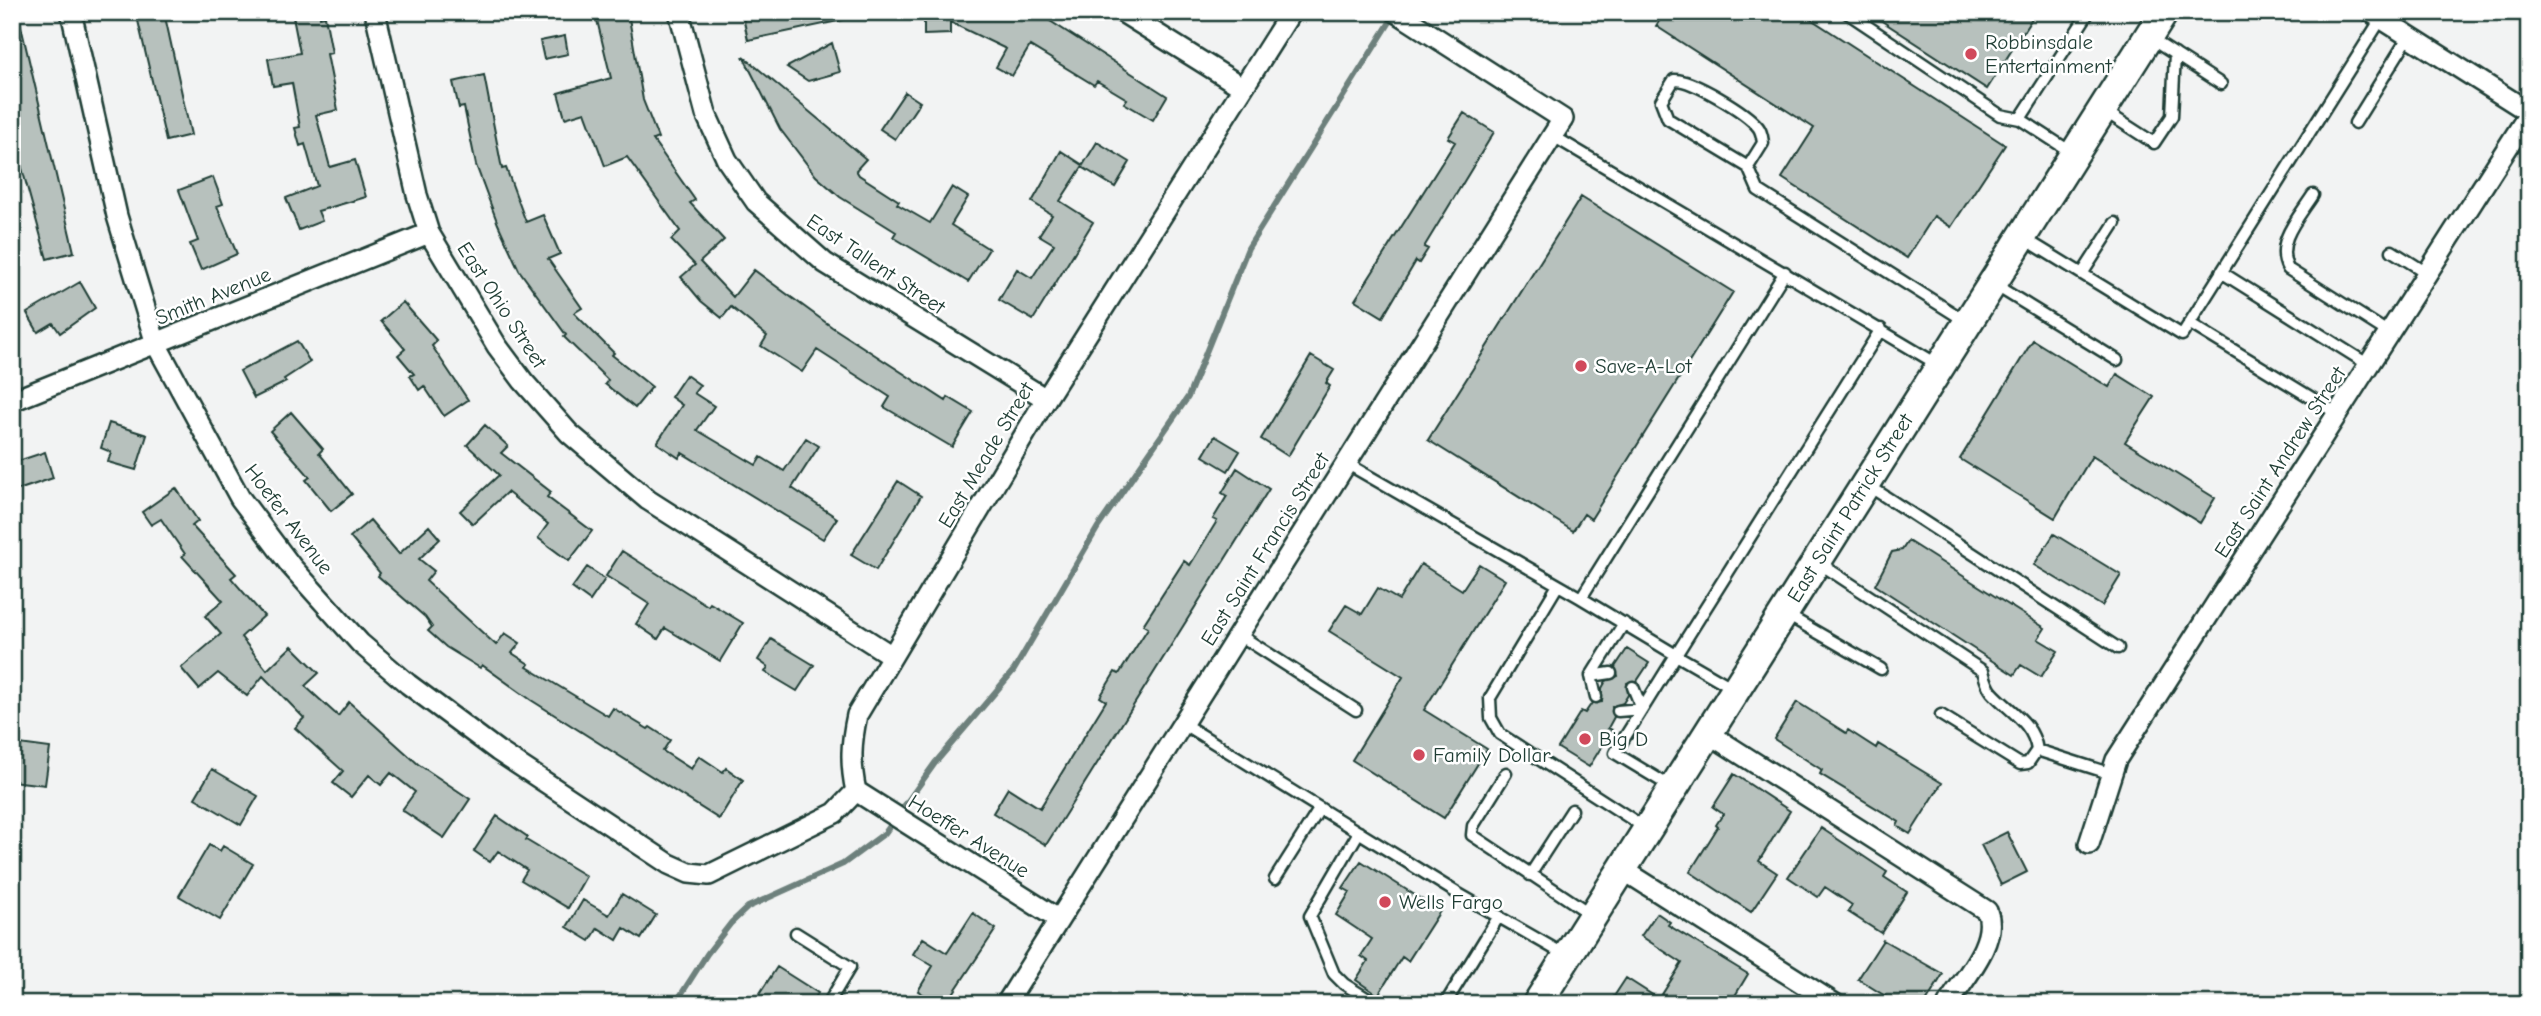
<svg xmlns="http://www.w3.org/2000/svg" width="2541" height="1016" viewBox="0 0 2541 1016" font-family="'Comic Neue',sans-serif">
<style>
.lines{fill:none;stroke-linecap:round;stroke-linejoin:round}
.stream{stroke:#6d807b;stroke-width:6}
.building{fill:#b7c1bd;stroke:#1f3d34;stroke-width:2}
.lane-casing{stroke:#1f3d34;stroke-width:15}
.street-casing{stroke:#1f3d34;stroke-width:24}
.secondary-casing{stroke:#1f3d34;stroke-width:33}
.lane{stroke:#fff;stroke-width:10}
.street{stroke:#fff;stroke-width:19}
.secondary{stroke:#fff;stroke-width:28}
.poi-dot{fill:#d1495b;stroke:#fff;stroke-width:2.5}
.labels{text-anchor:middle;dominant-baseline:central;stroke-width:5;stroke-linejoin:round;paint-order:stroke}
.poi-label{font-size:21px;fill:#1f3d34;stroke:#fff;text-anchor:start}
.street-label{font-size:21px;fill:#1f3d34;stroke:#fff}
</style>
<rect width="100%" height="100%" fill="#f2f3f3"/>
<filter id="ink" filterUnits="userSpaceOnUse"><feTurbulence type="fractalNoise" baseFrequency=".0143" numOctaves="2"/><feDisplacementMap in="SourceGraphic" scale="14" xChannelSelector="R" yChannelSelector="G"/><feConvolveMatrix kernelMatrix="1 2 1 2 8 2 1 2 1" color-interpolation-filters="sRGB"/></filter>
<g filter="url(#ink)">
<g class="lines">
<path class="stream" d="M 675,1004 L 707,954 L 731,923 L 748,907 L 843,864 L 885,833 L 935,763 L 1014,670 L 1098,527 L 1188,397 L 1248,248 L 1395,14"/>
</g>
<path class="building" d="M 136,12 L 164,12 L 191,135 L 166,141 Z
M 292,12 L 320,12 L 320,17 L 325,16 L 332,53 L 327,54 L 338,110 L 316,115 L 330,167 L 355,160 L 366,197 L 318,211 L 322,221 L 299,230 L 286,198 L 317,186 L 305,144 L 300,146 L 295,128 L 300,127 L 292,83 L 273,86 L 268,59 L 300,53 Z
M 595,12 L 628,12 L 643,100 L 658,138 L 653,140 L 695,200 L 690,203 L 724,240 L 700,262 L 733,297 L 754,270 L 832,327 L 946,401 L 948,397 L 973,412 L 952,447 L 884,407 L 890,397 L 817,350 L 802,372 L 761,346 L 767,336 L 731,307 L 722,318 L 701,301 L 681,277 L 695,265 L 671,240 L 680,231 L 627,157 L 605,166 L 585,112 L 565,118 L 558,93 L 611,78 Z
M 742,12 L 842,12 L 843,20 L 748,40 Z
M 924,12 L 1036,12 L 1167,96 L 1153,120 L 1124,103 L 1127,99 L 1097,81 L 1094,85 L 1030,46 L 1012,76 L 996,67 L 1006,49 L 950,22 L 950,34 L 924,35 Z
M 1665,12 L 1800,12 L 2005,145 L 1951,227 L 1934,216 L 1907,258 L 1782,178 L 1814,128 L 1656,26 Z
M 1868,12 L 2036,12 L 1987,89 Z
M 20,22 L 74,252 L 47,259 L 15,143 L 20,142 L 12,108 L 12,23 Z
M 565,36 L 568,54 L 544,59 L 540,41 Z
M 832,43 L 840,72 L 808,81 L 787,67 Z
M 743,56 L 866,159 L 856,170 L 859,175 L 899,201 L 897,204 L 930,223 L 952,187 L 968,197 L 951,225 L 989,249 L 968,282 L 893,237 L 896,232 L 840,197 L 816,176 L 780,129 Z
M 484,75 L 502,169 L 506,168 L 526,222 L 543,215 L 560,254 L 548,259 L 582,308 L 574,313 L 614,353 L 612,355 L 652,387 L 635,408 L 605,384 L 608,380 L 564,337 L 566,335 L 519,270 L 498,224 L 476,165 L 464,107 L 459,108 L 453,82 Z
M 905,92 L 920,102 L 895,139 L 880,129 Z
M 1464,113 L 1494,132 L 1424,247 L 1428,249 L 1419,263 L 1416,261 L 1383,317 L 1355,300 L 1455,142 L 1448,138 Z
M 1097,142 L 1130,162 L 1115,187 L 1082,167 L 1060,201 L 1093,222 L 1033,320 L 999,300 L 1017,269 L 1032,278 L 1054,244 L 1039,235 L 1052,215 L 1032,202 L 1061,151 L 1083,165 Z
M 213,177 L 223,204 L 217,206 L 237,254 L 201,270 L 190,244 L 198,241 L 179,190 Z
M 1581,197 L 1733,292 L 1591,519 L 1584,514 L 1573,531 L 1428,440 Z
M 80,282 L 95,308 L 60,333 L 53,323 L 38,332 L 27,313 Z
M 403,302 L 437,341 L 432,346 L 468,400 L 444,416 L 424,386 L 419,390 L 410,376 L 414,374 L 398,355 L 405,349 L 381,321 Z
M 2033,340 L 2109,387 L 2117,374 L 2154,397 L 2125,442 L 2215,498 L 2200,523 L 2092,456 L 2055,518 L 1960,459 Z
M 297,341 L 310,362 L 284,379 L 286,382 L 254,398 L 240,371 Z
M 1311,356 L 1334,370 L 1326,383 L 1330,386 L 1288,456 L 1261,439 Z
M 686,375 L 700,385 L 694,393 L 714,406 L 697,430 L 756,465 L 761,457 L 784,471 L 806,438 L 819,446 L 792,488 L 837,518 L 823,539 L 682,453 L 679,458 L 657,443 L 682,405 L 671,397 Z
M 291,412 L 323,449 L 319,453 L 352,494 L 331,511 L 306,480 L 310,477 L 270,431 Z
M 109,423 L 147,435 L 136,470 L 108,462 L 111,452 L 101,448 Z
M 485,425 L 508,446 L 501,453 L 551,492 L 547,497 L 592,531 L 569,561 L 538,538 L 548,524 L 507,492 L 473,524 L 460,511 L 499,475 L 467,445 Z
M 1215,436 L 1240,451 L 1228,471 L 1203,456 Z
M 45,452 L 53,478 L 12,492 L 12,463 Z
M 1237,468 L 1269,489 L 1046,845 L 993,813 L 1008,788 L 1040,808 L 1106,701 L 1100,697 L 1115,672 L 1119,674 L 1148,628 L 1143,625 L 1184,561 L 1190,565 L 1217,521 L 1213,519 L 1227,496 L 1222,493 Z
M 898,481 L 921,496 L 876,570 L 851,555 Z
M 176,488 L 198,521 L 192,526 L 236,574 L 231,578 L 264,616 L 241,637 L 267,670 L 292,646 L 319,673 L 305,686 L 338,716 L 349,702 L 418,764 L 470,799 L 444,838 L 402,810 L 415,792 L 391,773 L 381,785 L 369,775 L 351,797 L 333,783 L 343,771 L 295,728 L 304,718 L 263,676 L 247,696 L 218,673 L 199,689 L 181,668 L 221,634 L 205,616 L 223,601 L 182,556 L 185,554 L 161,519 L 151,525 L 142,512 Z
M 370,520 L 399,554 L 429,526 L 440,539 L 419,559 L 434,571 L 426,581 L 496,645 L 505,633 L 520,643 L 512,653 L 529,664 L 527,667 L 608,716 L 613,708 L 648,729 L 650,727 L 670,740 L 663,751 L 691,769 L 699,756 L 723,772 L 726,768 L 743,780 L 719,819 L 531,700 L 482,665 L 480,668 L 446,647 L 428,631 L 432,627 L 425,617 L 378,576 L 380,573 L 350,537 Z
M 2054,534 L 2121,575 L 2102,606 L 2034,565 Z
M 1908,541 L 2045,628 L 2038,639 L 2058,651 L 2041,677 L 2021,665 L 2014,675 L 1875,585 L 1892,552 L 1902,550 Z
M 622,551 L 708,606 L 710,603 L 743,623 L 720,661 L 665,628 L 658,639 L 636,624 L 649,604 L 606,576 Z
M 1421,564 L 1462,590 L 1479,564 L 1505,580 L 1424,710 L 1487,749 L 1444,818 L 1352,760 L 1403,677 L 1329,631 L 1346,605 L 1362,614 L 1378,588 L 1399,600 Z
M 587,567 L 605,579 L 590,601 L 572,588 Z
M 771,639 L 814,665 L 797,691 L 765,672 L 768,667 L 758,660 Z
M 1627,649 L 1649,663 L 1637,681 L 1627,683 L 1628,695 L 1623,703 L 1612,707 L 1614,717 L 1608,728 L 1612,730 L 1589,767 L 1558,748 L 1581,711 L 1585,713 L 1592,703 L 1602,702 L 1602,688 L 1606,681 L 1618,676 L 1615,667 Z
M 1797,702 L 1846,733 L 1848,730 L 1876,748 L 1878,744 L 1942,783 L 1910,834 L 1897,826 L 1899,822 L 1820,774 L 1822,770 L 1774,739 Z
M 12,743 L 50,748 L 45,785 L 12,781 Z
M 212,769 L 258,796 L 241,825 L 195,798 Z
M 1734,774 L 1790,811 L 1759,861 L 1777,873 L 1751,912 L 1690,872 L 1718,827 L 1716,825 L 1723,814 L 1713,807 Z
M 497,816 L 528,837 L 526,840 L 586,876 L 568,908 L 521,880 L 527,870 L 498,851 L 490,862 L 474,851 Z
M 1821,828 L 1887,872 L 1884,877 L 1907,892 L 1881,933 L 1848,912 L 1852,905 L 1825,887 L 1818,897 L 1788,877 Z
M 2007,832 L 2027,872 L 2001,885 L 1981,845 Z
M 209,845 L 220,851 L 223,846 L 253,864 L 220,920 L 179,896 Z
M 1361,861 L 1440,911 L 1408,961 L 1402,957 L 1378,995 L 1356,980 L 1368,961 L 1361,956 L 1372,939 L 1336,915 L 1350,892 L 1343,888 Z
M 622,894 L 656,915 L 641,939 L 624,928 L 617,940 L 598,928 L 590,941 L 567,927 L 583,900 L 609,915 Z
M 973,913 L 996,929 L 946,1004 L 939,1004 L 918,991 L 933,966 L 913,954 L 923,938 L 947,953 Z
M 1657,913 L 1670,922 L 1668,925 L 1748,974 L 1730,1004 L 1609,1004 L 1626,978 L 1659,999 L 1682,963 L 1641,936 Z
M 1883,940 L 1943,974 L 1925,1004 L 1898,1004 L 1858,979 Z
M 777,967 L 818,993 L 811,1004 L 753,1004 Z"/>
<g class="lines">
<g class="lane-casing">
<path id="lane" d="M 1846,12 L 2000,115 L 2020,119
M 2151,39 L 2221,84
M 2106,112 L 2154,143 L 2172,116 L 2175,54
M 2355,123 L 2409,36
M 1553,136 L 1937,364
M 2071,152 L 2020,119 L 2089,12
M 1748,167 L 1668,119 L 1661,101 L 1674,80 C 1692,79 1746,112 1758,127 C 1762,132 1762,137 1763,143 L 1748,167 L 1758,190 L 1967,322
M 2313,195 C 2299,217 2274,243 2288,269 L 2389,333
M 2025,239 L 2182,335 L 2381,19
M 2392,251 L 2427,273
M 1785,272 L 1581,598 L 1676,655 L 1881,329
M 2221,272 L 2369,365
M 2082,274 L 2115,223
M 1995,285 L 2117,360
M 2189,323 L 2338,414
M 1346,463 L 1581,598
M 1869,486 L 2118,648
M 1819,563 L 1983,671 C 1985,678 1987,686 1992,692 C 2009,711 2033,722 2037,750 L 2112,774
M 1558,585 L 1490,698 L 1491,718 L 1500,734 L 1644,827
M 1787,615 L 1881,669
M 1238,634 L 1356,710
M 1591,676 L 1611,673
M 1596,697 L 1591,676 L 1624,623
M 1618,711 L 1642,709 L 1633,687
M 1941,715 L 2020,764 L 2028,763 L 2037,750
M 1182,723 L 1457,893 L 1567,956
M 1506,773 L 1473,826 L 1472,835 L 1592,915
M 1673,788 L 1615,753 L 1676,655 L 1733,688
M 1359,832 L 1310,916 L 1334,974 L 1344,984 L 1376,1004
M 1530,875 L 1572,810
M 1275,879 L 1320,808
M 796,933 L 850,967 L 828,1004
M 1445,1004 L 1499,916"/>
</g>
<g class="street-casing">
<path id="street" d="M 71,12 L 117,216 L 156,344 L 240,498 L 291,566 L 360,643 L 408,684 L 498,751 L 669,864 L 689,873 L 709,875 L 835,813 L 856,791 C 850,764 851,742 857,715 L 1046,399 L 1291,12
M 375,12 L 417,195 L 429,233 L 497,346 L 523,381 L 569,433 L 648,500 L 892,656
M 679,12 L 706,114 L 727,160 L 756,202 L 825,263 L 1046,399
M 1122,12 L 1242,87
M 2371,12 L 2529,112
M 12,401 L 429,233
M 1708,733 L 1987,911 C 1999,941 1964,978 1948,1004
M 856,791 L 1058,919
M 2089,844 L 2116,760 L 2529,114
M 1622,869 L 1835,1004
M 1006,1004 L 1563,119 L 1396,12"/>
</g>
<g class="secondary-casing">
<path id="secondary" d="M 1537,1004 L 2164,12"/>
</g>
<use href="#lane" class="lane"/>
<use href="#street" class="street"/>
<use href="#secondary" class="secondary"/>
</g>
</g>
<g class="poi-dot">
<circle cx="1971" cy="54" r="7"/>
<circle cx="1581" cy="366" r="7"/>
<circle cx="1585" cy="739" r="7"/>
<circle cx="1419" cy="755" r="7"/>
<circle cx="1385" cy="902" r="7"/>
</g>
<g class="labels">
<g class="poi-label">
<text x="1985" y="42">Robbinsdale<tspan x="1985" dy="24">Entertainment</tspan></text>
<text x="1595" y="366">Save-A-Lot</text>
<text x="1599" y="739">Big D</text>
<text x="1433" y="755">Family Dollar</text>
<text x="1399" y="902">Wells Fargo</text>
</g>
<g class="street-label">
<text transform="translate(876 264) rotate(34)">East Tallent Street</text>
<text transform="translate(213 296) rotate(-22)">Smith Avenue</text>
<text transform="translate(502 305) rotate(57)">East Ohio Street</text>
<text transform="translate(986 455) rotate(-59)">East Meade Street</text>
<text transform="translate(2280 462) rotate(-57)">East Saint Andrew Street</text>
<text transform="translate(1850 508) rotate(-58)">East Saint Patrick Street</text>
<text transform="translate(289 519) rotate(53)">Hoefer Avenue</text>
<text transform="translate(1265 549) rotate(-58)">East Saint Francis Street</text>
<text transform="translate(969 836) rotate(32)">Hoeffer Avenue</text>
</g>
</g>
<rect width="2541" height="1016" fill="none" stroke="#fff" stroke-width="42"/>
<rect x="21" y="21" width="2499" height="974" fill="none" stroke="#1f3d34" stroke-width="2.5" filter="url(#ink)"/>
</svg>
